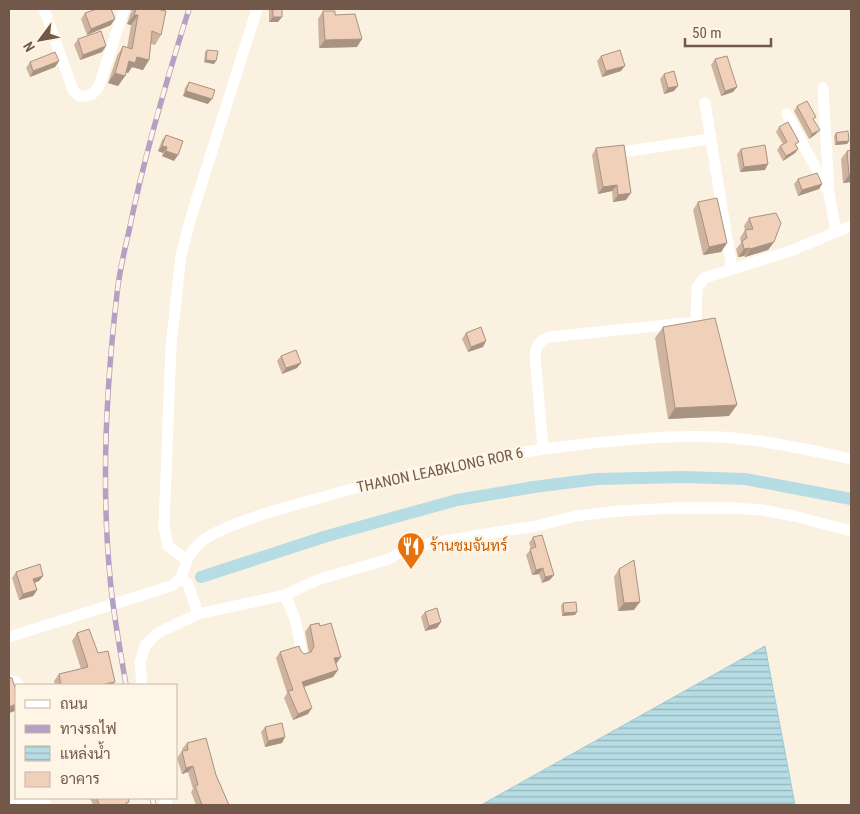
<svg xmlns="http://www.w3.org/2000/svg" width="860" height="814" viewBox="0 0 860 814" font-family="'Roboto Condensed',Sarabun,sans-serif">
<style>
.water{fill:url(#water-rules);stroke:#9dcbd5}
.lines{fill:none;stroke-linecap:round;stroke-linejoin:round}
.canal{stroke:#b6dce4;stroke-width:12}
.street{stroke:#fff;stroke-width:11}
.rail-casing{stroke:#b4a0c3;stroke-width:5.5}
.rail{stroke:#fff5e6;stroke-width:4;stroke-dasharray:11;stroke-linecap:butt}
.wall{fill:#ceb39f}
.shaded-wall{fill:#a89282}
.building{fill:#f0d0b9;stroke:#a89282}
.labels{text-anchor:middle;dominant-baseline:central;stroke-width:5;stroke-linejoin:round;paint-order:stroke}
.street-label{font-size:15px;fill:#715849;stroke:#fff5e6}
.food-label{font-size:15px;fill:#c56008;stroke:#fff5e6;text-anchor:start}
</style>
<defs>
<pattern id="water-rules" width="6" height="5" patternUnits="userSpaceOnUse" patternTransform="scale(1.25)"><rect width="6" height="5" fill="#b6dce4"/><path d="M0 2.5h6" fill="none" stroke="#98b5bb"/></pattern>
</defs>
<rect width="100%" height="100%" fill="#fbf1e1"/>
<path class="water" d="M 765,646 L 795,805 L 481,805 Z"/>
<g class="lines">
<path class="canal" d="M 201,577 L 327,536 L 457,500 L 534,487 L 597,479 L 683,477 L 745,479 L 851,499"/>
<path class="street" d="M 44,9 L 73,90 L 79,96 C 88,97 94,95 99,86 L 124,9
M 823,88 L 829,193 L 836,232
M 705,103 L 732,269
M 787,114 L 827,189
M 629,151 L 710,139
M 543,448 L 535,356 C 536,346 539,341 549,337 L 696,322 L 697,288 L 704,278 L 790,251 L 851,226
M 187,560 L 168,546 L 164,526 L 171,346 L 181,255 L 192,214 L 257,9
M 181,578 L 188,584 L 198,614
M 285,595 L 295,619 L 302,653
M 9,637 L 171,586 C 183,580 183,569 188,558 C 195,547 204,538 215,533 C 255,514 299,504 341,492 C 421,469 503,453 585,444 C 631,439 675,435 721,437 C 765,440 808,449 851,459
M 9,680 L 16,682 L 19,685
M 142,685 L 140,663 L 145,646 L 155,635 L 166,629 L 198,614 L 285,595 L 317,580 L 389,559 L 406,548 L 503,531 L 537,526 L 576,516 L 619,511 L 675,508 L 733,508 L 762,510 L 794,516 L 851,531
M 37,798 L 47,805
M 165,798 L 167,805
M 15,805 L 36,798"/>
<g class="rail-casing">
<path id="rail" d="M 126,685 C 120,649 113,613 110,577 C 101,483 106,388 117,294 C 119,273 124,252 129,231 C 144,156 166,82 189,9
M 152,798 L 154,805"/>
</g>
<use href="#rail" class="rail"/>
</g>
<path class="wall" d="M 131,9 L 156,9 L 161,35 L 155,45 L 151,44 L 149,60 L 143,70 L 132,67 L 128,73 L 126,72 L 125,76 L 118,86 L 108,83 L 117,56 L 123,46 L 127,48 L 131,25 L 127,24 L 130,14 L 132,11 L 131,11 Z
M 269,9 L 282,9 L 278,22 L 269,22 Z
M 323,11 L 335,15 L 357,47 L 319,48 L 318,19 Z
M 85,13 L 111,25 L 87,35 L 81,19 Z
M 78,39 L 106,46 L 102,52 L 80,60 L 74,45 Z
M 207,50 L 214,64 L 204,62 L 205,52 Z
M 601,56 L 621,71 L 602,77 L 597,61 Z
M 715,59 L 737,87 L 733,92 L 721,96 L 711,65 Z
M 59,61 L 55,67 L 30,77 L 26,68 L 30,62 Z
M 664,74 L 674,91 L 664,94 L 660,79 Z
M 189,82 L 208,104 L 183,96 L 185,88 Z
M 797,106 L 814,120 L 816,134 L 809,139 L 794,111 Z
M 779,127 L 796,146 L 798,149 L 795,153 L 783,161 L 777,150 L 780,146 L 783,144 L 776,132 Z
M 836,133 L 849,141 L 847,144 L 835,145 L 834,136 Z
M 166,135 L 174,161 L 162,156 L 163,153 L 158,151 L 162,140 Z
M 596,148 L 626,200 L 613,202 L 612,191 L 598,194 L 592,155 Z
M 741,149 L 765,170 L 740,172 L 737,154 Z
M 847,151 L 851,182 L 843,183 L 841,159 Z
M 798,179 L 822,184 L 819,189 L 798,196 L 794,184 Z
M 698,202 L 727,243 L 721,252 L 703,255 L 693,210 Z
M 749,218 L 774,242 L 768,250 L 745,257 L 744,256 L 738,257 L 736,249 L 741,243 L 740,238 L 745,230 L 744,226 Z
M 663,327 L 729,416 L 668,419 L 655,338 Z
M 466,333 L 483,347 L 468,352 L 462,339 Z
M 281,356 L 297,368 L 282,374 L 277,361 Z
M 533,537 L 550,580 L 542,583 L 539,574 L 532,575 L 526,555 L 531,549 L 529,543 Z
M 619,569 L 634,610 L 618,611 L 614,577 Z
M 16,572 L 43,576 L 39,581 L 34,583 L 37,590 L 33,596 L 19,600 L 12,578 Z
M 563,603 L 575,615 L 562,616 L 561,606 Z
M 425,612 L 441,622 L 437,628 L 425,631 L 421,617 Z
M 310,625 L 320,626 L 336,664 L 338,670 L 333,677 L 304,687 L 308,714 L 293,720 L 284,698 L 287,693 L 276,658 L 280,652 L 301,651 L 304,654 L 309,653 L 305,632 Z
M 77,633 L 98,653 L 112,685 L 55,685 L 54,681 L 59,674 L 81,669 L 72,641 Z
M 265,727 L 282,743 L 265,747 L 261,732 Z
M 187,743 L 216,775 L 229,805 L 196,805 L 191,792 L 193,789 L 188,772 L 182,774 L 177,758 L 182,751 L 183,751 L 182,749 Z
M 90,798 L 128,798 L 127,805 L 93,805 Z"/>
<path class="shaded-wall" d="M 134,15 L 138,15 L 131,25 L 127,24 Z
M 273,17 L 282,17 L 278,22 L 269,22 Z
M 115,19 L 111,25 L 87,35 L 91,29 Z
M 362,39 L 357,47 L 319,48 L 325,40 Z
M 106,46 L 102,52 L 80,60 L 83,55 Z
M 137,57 L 149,60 L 143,70 L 132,67 L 128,73 L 122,71 L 129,61 Z
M 206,60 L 216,61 L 214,64 L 204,62 Z
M 59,61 L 55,67 L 30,77 L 33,71 Z
M 625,66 L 621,71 L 602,77 L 606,71 Z
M 115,73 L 125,76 L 118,86 L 108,83 Z
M 678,86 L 674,91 L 664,94 L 668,88 Z
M 737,87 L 733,92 L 721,96 L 725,91 Z
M 186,91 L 212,99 L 208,104 L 183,96 Z
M 820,130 L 816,134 L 809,139 L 812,134 Z
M 849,141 L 847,144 L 835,145 L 837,142 Z
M 162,146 L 167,147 L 163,153 L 158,151 Z
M 798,149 L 795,153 L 783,161 L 786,156 Z
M 166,151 L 178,155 L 174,161 L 162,156 Z
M 768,164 L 765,170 L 740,172 L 744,167 Z
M 851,174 L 851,182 L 843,183 L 849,175 Z
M 822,184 L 819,189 L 798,196 L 802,190 Z
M 617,185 L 612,191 L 598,194 L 603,187 Z
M 631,193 L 626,200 L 613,202 L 618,195 Z
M 774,242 L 768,250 L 745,257 L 750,249 Z
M 727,243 L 721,252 L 703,255 L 709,247 Z
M 750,248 L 744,256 L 738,257 L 744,249 Z
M 486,341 L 483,347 L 468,352 L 471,347 Z
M 301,363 L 297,368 L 282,374 L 286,368 Z
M 737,405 L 729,416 L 668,419 L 675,408 Z
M 543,568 L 539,574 L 532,575 L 536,570 Z
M 554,575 L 550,580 L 542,583 L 545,577 Z
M 43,576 L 39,581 L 29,585 L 33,579 Z
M 37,590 L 33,596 L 19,600 L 23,594 Z
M 640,602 L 634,610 L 618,611 L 624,603 Z
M 577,612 L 575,615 L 562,616 L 564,613 Z
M 441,622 L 437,628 L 425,631 L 429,626 Z
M 341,657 L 336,664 L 329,665 L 334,658 Z
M 338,670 L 333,677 L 297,689 L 302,682 Z
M 115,682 L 112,685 L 104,685 L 105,684 Z
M 16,704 L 16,709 L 15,711 L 9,713 L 9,707 Z
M 312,708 L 308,714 L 293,720 L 298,714 Z
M 285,737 L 282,743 L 265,747 L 268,741 Z
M 193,766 L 188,772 L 182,774 L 186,768 Z"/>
<path class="building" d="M 97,9 L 111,9 L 115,19 L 91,29 L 85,13 Z
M 136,9 L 156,9 L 166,11 L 161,35 L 152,31 L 149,60 L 137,57 L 135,63 L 129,61 L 125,76 L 115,73 L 123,46 L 132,49 L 138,15 L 134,15 Z
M 273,9 L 282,9 L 282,17 L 273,17 Z
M 323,11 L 335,11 L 335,15 L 355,14 L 362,39 L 325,40 Z
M 101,31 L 106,46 L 83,55 L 78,39 Z
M 207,50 L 218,51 L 216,61 L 206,60 Z
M 620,50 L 625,66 L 606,71 L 601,56 Z
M 55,52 L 59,61 L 33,71 L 30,62 Z
M 727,56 L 737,87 L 725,91 L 715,59 Z
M 674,71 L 678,86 L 668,88 L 664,74 Z
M 189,82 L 215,90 L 212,99 L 186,91 Z
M 807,101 L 816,117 L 813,119 L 820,130 L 812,134 L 797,106 Z
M 788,122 L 799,142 L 795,144 L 798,149 L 786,156 L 780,146 L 787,142 L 779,127 Z
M 848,131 L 849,141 L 837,142 L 836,133 Z
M 166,135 L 183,141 L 178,155 L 166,151 L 167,147 L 162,146 Z
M 624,145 L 631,193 L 618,195 L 617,185 L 603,187 L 596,148 Z
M 765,145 L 768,164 L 744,167 L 741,149 Z
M 851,150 L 851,174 L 849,175 L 847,151 Z
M 817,173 L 822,184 L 802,190 L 798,179 Z
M 717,198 L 727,243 L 709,247 L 698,202 Z
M 776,213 L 781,223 L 774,242 L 750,249 L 750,248 L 744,249 L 742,241 L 747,238 L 745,230 L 753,229 L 749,218 Z
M 715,318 L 737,405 L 675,408 L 663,327 Z
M 481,327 L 486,341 L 471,347 L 466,333 Z
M 296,350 L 301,363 L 286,368 L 281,356 Z
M 542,535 L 554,575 L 545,577 L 543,568 L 536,570 L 530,549 L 536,547 L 533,537 Z
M 634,560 L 640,602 L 624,603 L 619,569 Z
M 40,564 L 43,576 L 33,579 L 37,590 L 23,594 L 16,572 Z
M 576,602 L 577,612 L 564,613 L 563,603 Z
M 437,608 L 441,622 L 429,626 L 425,612 Z
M 319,623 L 320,626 L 331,623 L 341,657 L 334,658 L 338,670 L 302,682 L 312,708 L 298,714 L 288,691 L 293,690 L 280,652 L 299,646 L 301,651 L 304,654 L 311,652 L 314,646 L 310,625 Z
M 89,629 L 98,653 L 108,651 L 115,682 L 105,684 L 105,685 L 61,685 L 59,674 L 88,667 L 77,633 Z
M 9,677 L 12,678 L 16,691 L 16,704 L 9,707 Z
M 282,723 L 285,737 L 268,741 L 265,727 Z
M 206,738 L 216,775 L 229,805 L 202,805 L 195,786 L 198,785 L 193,766 L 186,768 L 182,751 L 188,750 L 187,743 Z
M 97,798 L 128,798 L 129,802 L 126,803 L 126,805 L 99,805 Z"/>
<defs>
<g id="restaurant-pin" transform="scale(1.4375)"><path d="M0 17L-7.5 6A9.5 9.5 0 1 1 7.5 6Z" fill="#e8710a" stroke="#fff5e6"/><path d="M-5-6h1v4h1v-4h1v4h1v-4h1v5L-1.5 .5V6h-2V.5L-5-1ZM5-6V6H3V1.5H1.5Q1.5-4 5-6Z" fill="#fff"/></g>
</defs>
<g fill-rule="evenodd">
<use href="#restaurant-pin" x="411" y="546"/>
</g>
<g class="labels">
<g class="street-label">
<text transform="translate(440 470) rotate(-12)">THANON LEABKLONG ROR 6</text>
</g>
<g class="food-label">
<text x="430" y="546">ร้านชมจันทร์</text>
</g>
</g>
<rect width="860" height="814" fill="none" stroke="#715849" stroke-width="20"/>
<rect x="15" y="684" width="162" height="115" fill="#fff5e6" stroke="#c6b6a7"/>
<rect x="25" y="700" width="25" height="8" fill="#ffffff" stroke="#c6b6a7"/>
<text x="60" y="709" font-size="15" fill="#715849">ถนน</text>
<rect x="25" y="725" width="25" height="8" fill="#b4a0c3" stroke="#c6b6a7"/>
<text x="60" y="734" font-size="15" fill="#715849">ทางรถไฟ</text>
<rect x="25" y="746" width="25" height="15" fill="url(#water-rules)" stroke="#c6b6a7"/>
<text x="60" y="759" font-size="15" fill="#715849">แหล่งน้ำ</text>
<rect x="25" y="772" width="25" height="15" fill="#f0d0b9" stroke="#c6b6a7"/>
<text x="60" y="784" font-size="15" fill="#715849">อาคาร</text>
<g transform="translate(40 40) rotate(238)" stroke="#fff5e6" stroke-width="4" paint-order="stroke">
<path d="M0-4L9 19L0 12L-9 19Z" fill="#715849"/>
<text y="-8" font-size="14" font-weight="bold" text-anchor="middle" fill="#715849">N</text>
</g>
<path d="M685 38v8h86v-8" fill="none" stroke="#715849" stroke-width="2.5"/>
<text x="692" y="38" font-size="15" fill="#715849" stroke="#fff5e6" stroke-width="4" paint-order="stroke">50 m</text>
</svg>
